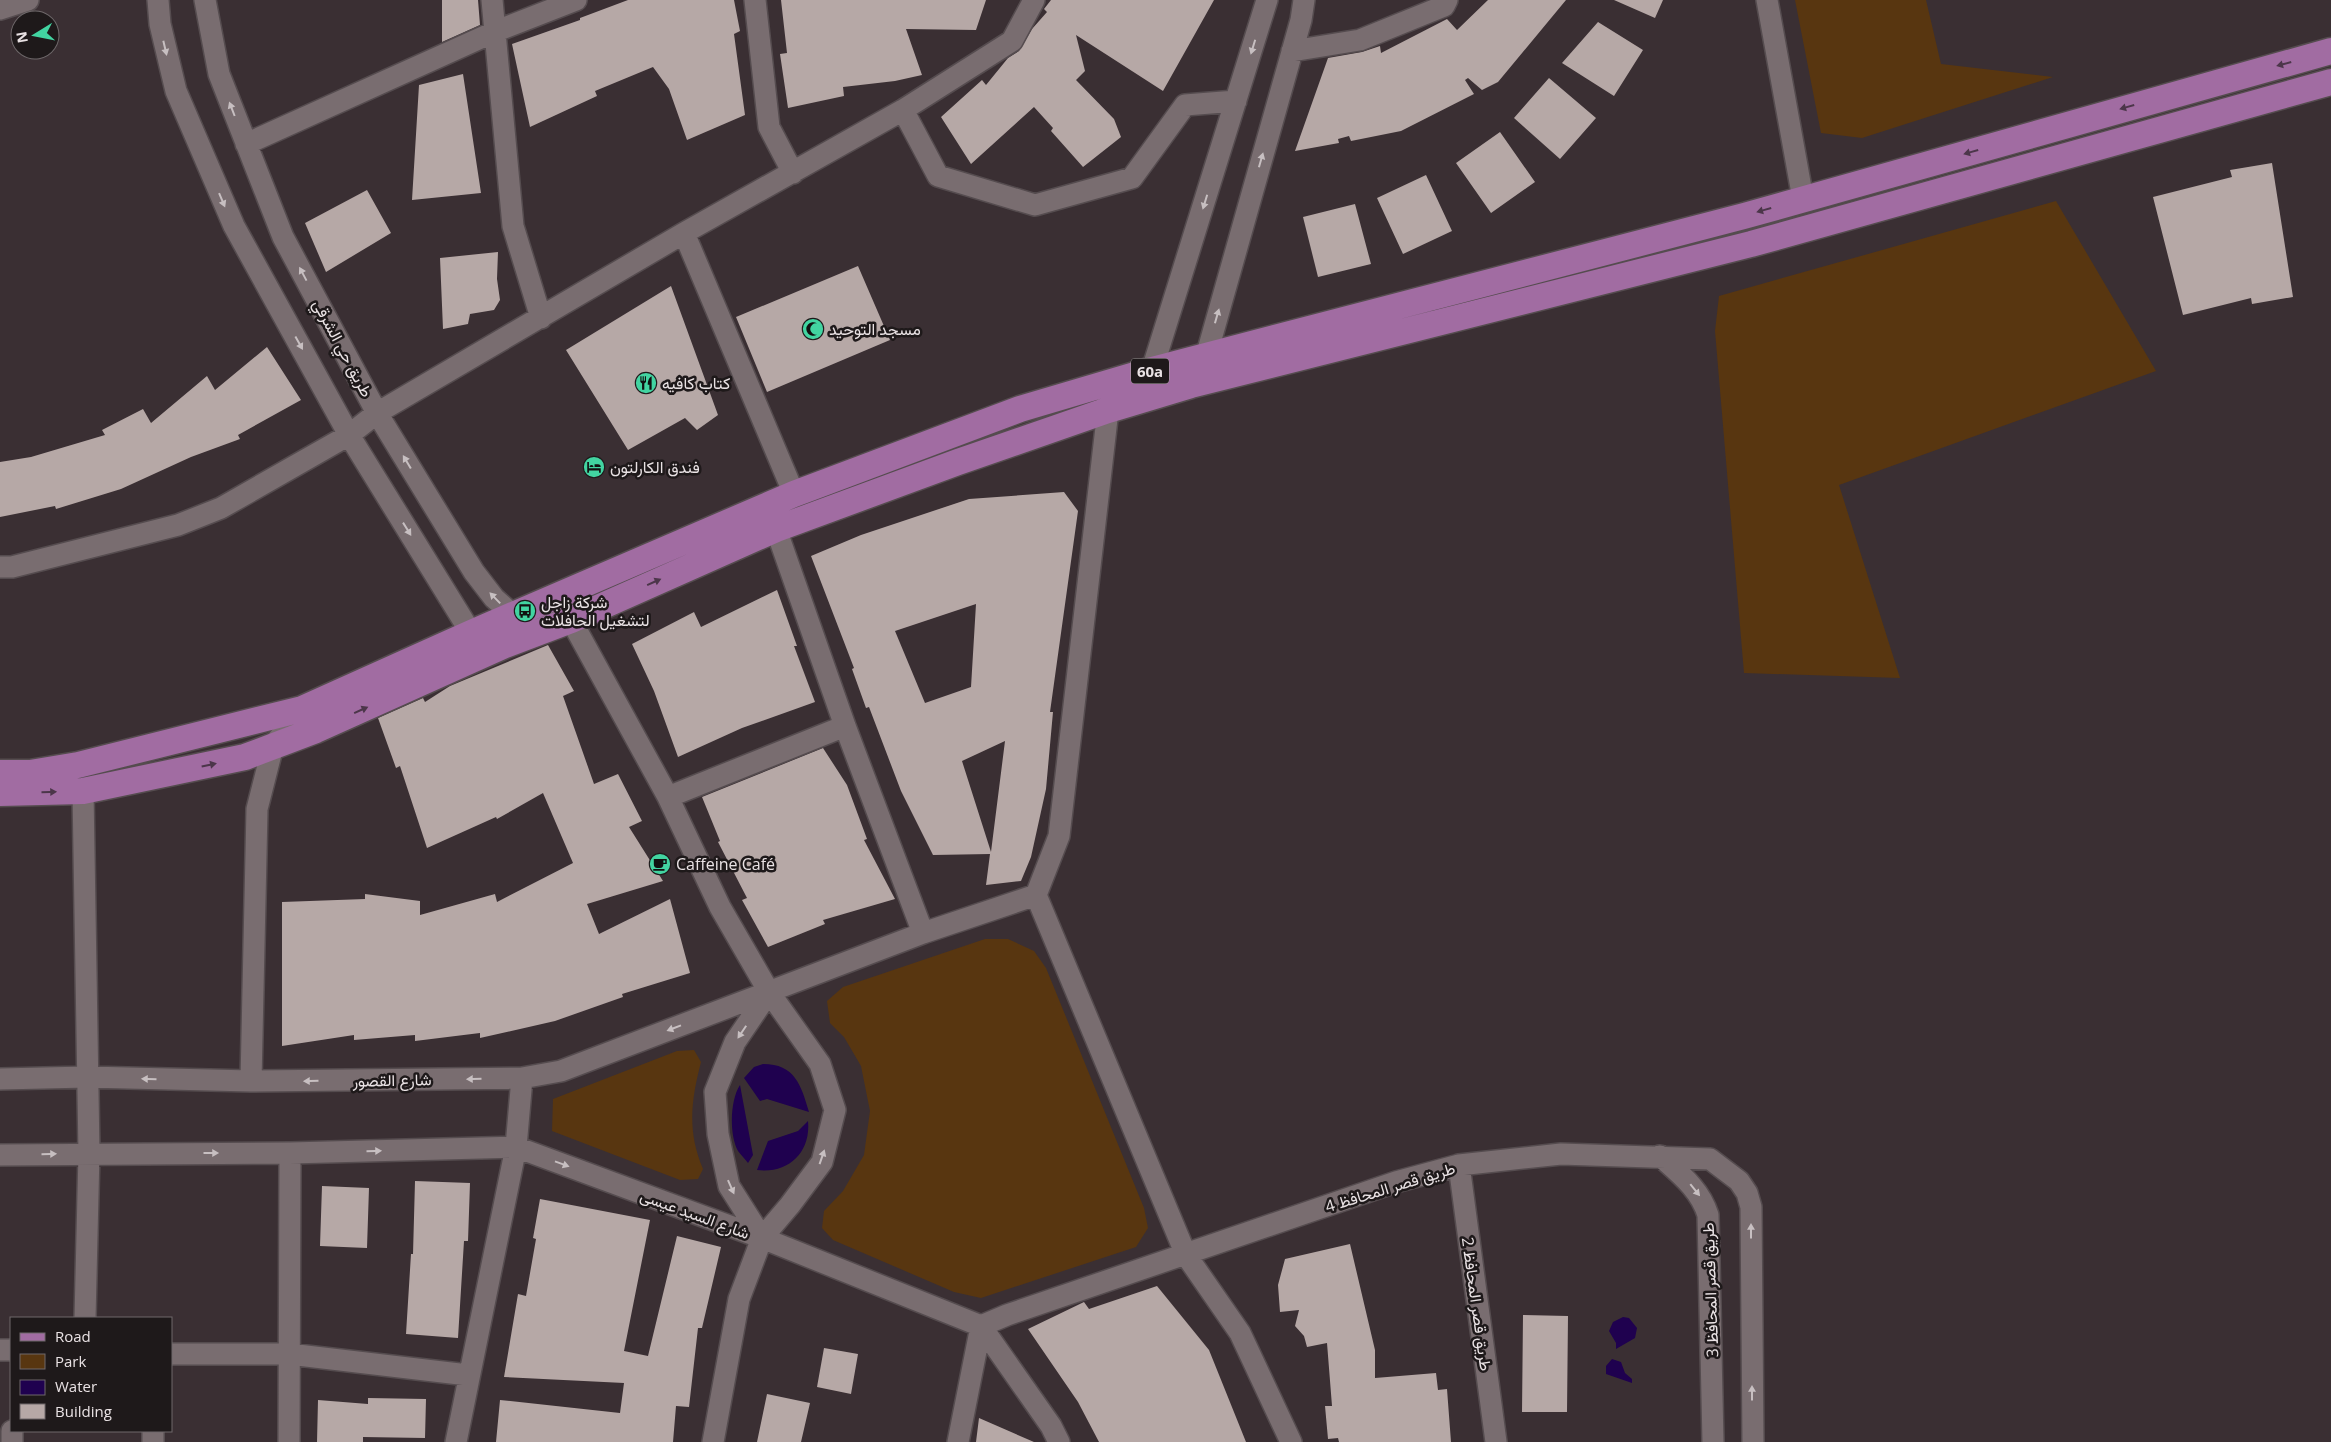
<svg xmlns="http://www.w3.org/2000/svg" width="2331" height="1442" viewBox="0 0 2331 1442" font-family="'Open Sans',Vazirmatn,sans-serif">
<style>
.green{fill:#583610}
.water{fill:#1f014f}
.building{fill:#b6a8a6;fill-rule:evenodd}
.lines{fill:none;stroke-linecap:round;stroke-linejoin:round}
.minor-casing{stroke:#554c4f;stroke-width:24}
.major-casing{stroke:#554c4f;stroke-width:29}
.minor{stroke:#796d70;stroke-width:21}
.major{stroke:#a16ca2;stroke-width:26}
.oneway{fill:#c7bfc1}
.oneway2{fill:#4c364a}
.labels{text-anchor:middle;dominant-baseline:central;stroke-width:5;stroke-linejoin:round;paint-order:stroke}
.shield{fill:#1e191a;stroke:#aca6a7;stroke-width:1}
.shield-label{font-size:15px;font-weight:bold;fill:#e9e2e4}
.poi-label{font-size:16px;fill:#e9e2e4;stroke:#1e191a;text-anchor:start}
.street-label{font-size:16px;fill:#e9e2e4;stroke:#1e191a}
</style>
<rect width="100%" height="100%" fill="#3a2f33"/>
<path class="green" d="M 1795,0 L 1926,0 L 1941,64 L 2053,77 L 1862,138 L 1821,133 Z
M 2056,201 L 2156,371 L 1839,485 L 1900,678 L 1744,673 L 1715,331 L 1719,296 Z
M 985,939 L 1008,939 L 1034,951 L 1046,968 L 1144,1208 L 1148,1228 L 1136,1247 L 981,1298 L 954,1292 L 833,1240 L 822,1228 L 824,1211 L 843,1191 L 864,1155 L 870,1111 L 861,1066 L 844,1037 L 830,1023 L 827,1001 L 843,987 Z
M 694,1050 L 701,1062 C 691,1101 687,1131 703,1169 L 698,1179 L 680,1180 L 552,1131 L 553,1099 L 677,1051 Z"/>
<path class="water" d="M 763,1064 C 795,1064 801,1085 809,1112 L 767,1099 L 760,1101 L 744,1078 L 754,1067 Z
M 740,1085 L 753,1155 L 748,1163 C 745,1159 741,1155 738,1151 C 729,1135 730,1100 740,1085 Z
M 808,1121 C 811,1153 788,1174 757,1170 L 768,1141 L 798,1131 Z
M 1623,1317 L 1629,1318 L 1637,1328 L 1635,1338 L 1616,1349 L 1616,1343 L 1609,1331 L 1613,1322 Z
M 1612,1359 L 1621,1362 L 1625,1373 L 1632,1379 L 1632,1383 L 1606,1374 L 1606,1366 Z"/>
<path class="building" d="M 442,0 L 478,0 L 480,25 L 442,42 Z
M 628,0 L 734,0 L 740,31 L 734,34 L 745,115 L 687,140 L 669,89 L 653,67 L 595,91 L 597,96 L 530,127 L 512,44 L 580,20 L 580,18 Z
M 781,0 L 986,0 L 976,30 L 906,29 L 922,75 L 895,81 L 843,87 L 844,96 L 788,108 L 780,54 L 787,53 Z
M 1051,0 L 1214,0 L 1163,91 L 1076,35 L 1085,71 L 1076,80 L 1114,119 L 1121,137 L 1083,167 L 1051,131 L 1053,128 L 1034,107 L 971,164 L 941,117 L 982,80 L 986,85 L 1008,58 L 1019,51 L 1032,29 L 1047,12 L 1044,9 Z
M 1488,0 L 1566,0 L 1498,82 L 1482,90 L 1468,78 L 1465,80 L 1474,94 L 1401,131 L 1351,141 L 1349,136 L 1338,139 L 1339,143 L 1295,151 L 1328,58 L 1362,52 L 1380,46 L 1381,53 L 1447,19 L 1457,30 Z
M 1614,0 L 1663,0 L 1655,18 Z
M 1598,22 L 1643,50 L 1614,96 L 1562,63 Z
M 463,74 L 481,193 L 412,200 L 419,85 Z
M 1549,78 L 1596,118 L 1560,159 L 1514,118 Z
M 1500,132 L 1535,182 L 1491,213 L 1456,163 Z
M 2272,163 L 2293,297 L 2252,304 L 2251,298 L 2183,315 L 2153,197 L 2232,177 L 2230,170 Z
M 1426,175 L 1452,231 L 1403,254 L 1377,198 Z
M 367,190 L 391,233 L 326,272 L 305,223 Z
M 1355,204 L 1371,264 L 1318,277 L 1303,217 Z
M 498,252 L 497,279 L 500,300 L 494,310 L 470,314 L 468,324 L 443,329 L 440,258 Z
M 858,266 L 890,340 L 767,392 L 736,317 Z
M 671,286 L 718,415 L 697,430 L 685,418 L 628,450 L 566,350 Z
M 267,347 L 301,400 L 238,435 L 240,439 L 191,457 L 121,489 L 56,509 L 55,506 L 0,517 L 0,462 L 31,457 L 105,435 L 102,430 L 143,409 L 151,423 L 207,376 L 215,390 Z
M 1064,492 L 1078,511 L 1050,712 L 1053,712 L 1046,789 L 1031,857 L 1021,881 L 986,885 L 990,854 L 933,855 L 901,791 L 869,707 L 866,708 L 852,669 L 854,668 L 811,556 L 861,535 L 969,499 ZM 976,604 L 971,687 L 925,703 L 895,631 ZM 1005,741 L 991,852 L 962,761 Z
M 777,590 L 797,646 L 794,646 L 815,702 L 742,728 L 678,757 L 654,691 L 632,644 L 694,612 L 701,627 Z
M 548,645 L 574,691 L 563,696 L 594,784 L 618,774 L 642,821 L 629,827 L 663,881 L 587,904 L 599,934 L 670,899 L 690,973 L 622,994 L 623,997 L 555,1021 L 480,1038 L 480,1033 L 415,1041 L 415,1035 L 354,1040 L 354,1035 L 282,1046 L 282,902 L 365,899 L 365,894 L 420,901 L 420,915 L 495,894 L 497,902 L 573,863 L 543,793 L 497,819 L 496,817 L 427,848 L 400,766 L 396,768 L 378,718 L 423,698 L 425,702 L 450,686 Z
M 823,748 L 847,785 L 867,839 L 864,840 L 895,899 L 823,920 L 825,924 L 768,947 L 742,900 L 747,898 L 718,842 L 720,841 L 702,797 Z
M 415,1181 L 470,1183 L 468,1241 L 464,1241 L 458,1338 L 406,1334 L 411,1254 L 413,1254 Z
M 322,1186 L 369,1188 L 367,1248 L 320,1246 Z
M 540,1199 L 650,1220 L 624,1351 L 648,1356 L 677,1236 L 721,1247 L 702,1328 L 698,1328 L 689,1407 L 676,1406 L 673,1442 L 496,1442 L 500,1400 L 620,1413 L 624,1383 L 504,1377 L 518,1294 L 526,1296 L 536,1239 L 533,1238 Z
M 1350,1244 L 1375,1350 L 1375,1378 L 1436,1373 L 1438,1390 L 1447,1389 L 1451,1442 L 1339,1442 L 1338,1438 L 1328,1439 L 1325,1406 L 1332,1406 L 1327,1343 L 1307,1347 L 1304,1336 L 1295,1326 L 1299,1310 L 1280,1312 L 1278,1285 L 1285,1259 Z
M 1157,1286 L 1209,1350 L 1246,1442 L 1099,1442 L 1078,1402 L 1028,1329 L 1084,1302 L 1089,1309 Z
M 1523,1315 L 1568,1316 L 1567,1412 L 1522,1412 Z
M 824,1348 L 858,1354 L 851,1394 L 817,1387 Z
M 767,1394 L 810,1403 L 801,1442 L 757,1442 Z
M 368,1398 L 426,1399 L 425,1438 L 363,1437 L 363,1442 L 317,1442 L 318,1400 L 368,1404 Z
M 979,1418 L 1034,1442 L 976,1442 Z"/>
<g class="lines">
<g class="minor-casing">
<path id="minor" d="M 158,0 L 160,24 L 176,91 L 234,226 L 349,435 L 471,633 L 486,639
M 205,0 L 219,74 L 283,237 L 377,413 L 474,572 L 494,598 L 513,615 L 559,615 L 571,620 L 668,797 L 720,907 L 769,992 L 820,1064 L 835,1110 L 822,1162 L 790,1205 L 762,1238 L 729,1186 L 718,1134 L 715,1092 L 735,1042 L 769,992
M 492,0 L 513,226 L 541,318
M 755,0 L 769,127 L 793,173
M 1767,0 L 1803,199
M 0,9 L 28,0
M 1292,51 L 1360,40 L 1444,6 L 1447,0
M 903,110 L 938,176 L 1035,205 L 1132,178 L 1185,105 L 1236,101
M 246,144 L 494,32 L 576,0
M 684,233 L 794,494
M 1208,368 L 1206,357 L 1301,20 L 1304,0
M 1154,382 L 1152,370 L 1267,0
M 776,529 L 845,726 L 923,933
M 0,567 L 12,567 L 178,525 L 221,508 L 349,435 L 377,413 L 684,233 L 903,110 L 1012,41 L 1034,0
M 83,791 L 89,1153 L 85,1318
M 668,797 L 845,726
M 1036,895 L 1186,1255 L 1240,1333 L 1291,1442
M 0,1079 L 87,1077 L 251,1081 L 522,1078 L 561,1071 L 923,933 L 1036,895 L 1059,836 L 1108,410 L 1108,396
M 251,1081 L 257,809 L 273,746 L 302,709
M 0,1155 L 290,1153 L 516,1147 L 762,1238 L 981,1326 L 1051,1426 L 1059,1442
M 1660,1156 C 1680,1174 1700,1189 1708,1215 L 1713,1442
M 1459,1165 L 1496,1442
M 0,1350 L 11,1350
M 171,1354 L 289,1354 L 468,1375
M 153,1431 L 153,1442
M 12,1442 L 12,1431
M 289,1442 L 290,1153
M 456,1442 L 516,1147 L 522,1078
M 713,1442 L 739,1299 L 762,1238
M 958,1442 L 981,1326 L 1007,1315 L 1396,1182 L 1459,1165 L 1561,1154 L 1710,1159 L 1739,1181 L 1747,1193 L 1751,1207 L 1753,1442"/>
</g>
<g class="major-casing">
<path id="major" d="M 0,773 L 30,773 L 78,765 L 302,709 L 471,633 L 794,494 L 1020,409 L 1152,370 L 1744,216 L 2331,51
M 0,793 L 83,791 L 245,757 L 316,730 L 505,645 L 571,620 L 776,529 L 958,462 L 1108,410 L 1191,385 L 1751,244 L 2331,82"/>
</g>
<use href="#minor" class="minor"/>
<use href="#major" class="major"/>
</g>
<defs><path id="oneway-solid" d="M-6-.8H1V-3.2L6.5 0L1 3.2V.8H-6Z" transform="scale(1.25)"/></defs>
<g class="oneway">
<use href="#oneway-solid" transform="translate(1253 47) rotate(107)"/>
<use href="#oneway-solid" transform="translate(165 48) rotate(77)"/>
<use href="#oneway-solid" transform="translate(232 109) rotate(-111)"/>
<use href="#oneway-solid" transform="translate(1261 160) rotate(-74)"/>
<use href="#oneway-solid" transform="translate(222 200) rotate(67)"/>
<use href="#oneway-solid" transform="translate(1205 202) rotate(107)"/>
<use href="#oneway-solid" transform="translate(303 274) rotate(-118)"/>
<use href="#oneway-solid" transform="translate(1217 316) rotate(-74)"/>
<use href="#oneway-solid" transform="translate(299 343) rotate(61)"/>
<use href="#oneway-solid" transform="translate(407 462) rotate(-121)"/>
<use href="#oneway-solid" transform="translate(407 529) rotate(58)"/>
<use href="#oneway-solid" transform="translate(495 598) rotate(-134)"/>
<use href="#oneway-solid" transform="translate(674 1028) rotate(159)"/>
<use href="#oneway-solid" transform="translate(742 1032) rotate(124)"/>
<use href="#oneway-solid" transform="translate(149 1079) rotate(-179)"/>
<use href="#oneway-solid" transform="translate(474 1079) rotate(179)"/>
<use href="#oneway-solid" transform="translate(311 1081) rotate(179)"/>
<use href="#oneway-solid" transform="translate(374 1151) rotate(-1)"/>
<use href="#oneway-solid" transform="translate(211 1153)"/>
<use href="#oneway-solid" transform="translate(49 1154) rotate(-1)"/>
<use href="#oneway-solid" transform="translate(822 1157) rotate(-71)"/>
<use href="#oneway-solid" transform="translate(562 1164) rotate(20)"/>
<use href="#oneway-solid" transform="translate(731 1187) rotate(66)"/>
<use href="#oneway-solid" transform="translate(1695 1190) rotate(51)"/>
<use href="#oneway-solid" transform="translate(1751 1231) rotate(-90)"/>
<use href="#oneway-solid" transform="translate(1752 1393) rotate(-90)"/>
</g>
<g class="oneway2">
<use href="#oneway-solid" transform="translate(2284 64) rotate(165)"/>
<use href="#oneway-solid" transform="translate(2127 107) rotate(164)"/>
<use href="#oneway-solid" transform="translate(1971 152) rotate(164)"/>
<use href="#oneway-solid" transform="translate(1764 210) rotate(164)"/>
<use href="#oneway-solid" transform="translate(654 582) rotate(-24)"/>
<use href="#oneway-solid" transform="translate(361 710) rotate(-24)"/>
<use href="#oneway-solid" transform="translate(209 765) rotate(-12)"/>
<use href="#oneway-solid" transform="translate(49 792) rotate(-2)"/>
</g>
<defs>
<g id="mosque-disc" transform="scale(1.125)"><circle r="9.5" fill="#42d4a1" stroke="#1e191a"/><path d="M3.5-4.9A6 6 0 1 0 3.5 4.9A5 5 0 1 1 3.5-4.9Z" fill="#111"/></g>
<g id="restaurant-disc" transform="scale(1.125)"><circle r="9.5" fill="#42d4a1" stroke="#1e191a"/><path d="M-5-6h1v4h1v-4h1v4h1v-4h1v5L-1.5 .5V6h-2V.5L-5-1ZM5-6V6H3V1.5H1.5Q1.5-4 5-6Z" fill="#111"/></g>
<g id="hotel-disc" transform="scale(1.125)"><circle r="9.5" fill="#42d4a1" stroke="#1e191a"/><path d="M-6-4.5h1.5V1H6V5H4.5V3h-9V5H-6ZM-4 0a1.8 1.8 0 1 1 3.6 0ZM.5 0V-2.5h3Q6-2.5 6 0Z" fill="#111"/></g>
<g id="bus-disc" transform="scale(1.125)"><circle r="9.5" fill="#42d4a1" stroke="#1e191a"/><path d="M-5-6H5V4H4V6H2V4H-2V6H-4V4H-5ZM-3.5-4V0h7V-4ZM-3.5 1.2v1.5H-2V1.2ZM2 1.2v1.5H3.5V1.2Z" fill="#111"/></g>
<g id="cafe-disc" transform="scale(1.125)"><circle r="9.5" fill="#42d4a1" stroke="#1e191a"/><path d="M-5.5-4.5H6V0H3Q3 3.5 0 3.5H-2.5Q-5.5 3.5-5.5 0ZM3-3.2v2h1.7v-2ZM-6 4.5H4V6H-6Z" fill="#111"/></g>
</defs>
<g fill-rule="evenodd">
<use href="#mosque-disc" x="813" y="329"/>
<use href="#restaurant-disc" x="646" y="383"/>
<use href="#hotel-disc" x="594" y="467"/>
<use href="#bus-disc" x="525" y="611"/>
<use href="#cafe-disc" x="660" y="864"/>
</g>
<g class="labels">
<rect class="shield" x="1131" y="358.5" width="38" height="25" rx="4"/>
<g class="shield-label">
<text x="1150" y="371">60a</text>
</g>
<g class="poi-label">
<text x="829" y="329">مسجد التوحيد</text>
<text x="662" y="383">كتاب كافيه</text>
<text x="610" y="467">فندق الكارلتون</text>
<text x="541" y="602">شركة زاجل<tspan x="541" dy="18">لتشغيل الحافلات</tspan></text>
<text x="676" y="864">Caffeine Café</text>
</g>
<g class="street-label">
<text transform="translate(343 348) rotate(62)">طريق حي الشرقي</text>
<text transform="translate(392 1080) rotate(-1)">شارع القصور</text>
<text transform="translate(1390 1187) rotate(-17)">طريق قصر المحافظ 4</text>
<text transform="translate(695 1214) rotate(20)">شارع السيد عيسى</text>
<text transform="translate(1710 1290) rotate(-92)">طريق قصر المحافظ 3</text>
<text transform="translate(1477 1304) rotate(82)">طريق قصر المحافظ 2</text>
</g>
</g>
<rect x="10" y="1317" width="162" height="115" fill="#1e191a" stroke="#6f696b"/>
<rect x="20" y="1333" width="25" height="8" fill="#a16ca2" stroke="#6f696b"/>
<text x="55" y="1342" font-size="15" fill="#e9e2e4">Road</text>
<rect x="20" y="1354" width="25" height="15" fill="#583610" stroke="#6f696b"/>
<text x="55" y="1367" font-size="15" fill="#e9e2e4">Park</text>
<rect x="20" y="1380" width="25" height="15" fill="#1f014f" stroke="#6f696b"/>
<text x="55" y="1392" font-size="15" fill="#e9e2e4">Water</text>
<rect x="20" y="1404" width="25" height="15" fill="#b6a8a6" stroke="#6f696b"/>
<text x="55" y="1417" font-size="15" fill="#e9e2e4">Building</text>
<g transform="translate(35 35) rotate(260)"><circle r="24" fill="#1e191a" stroke="#6f696b"/>
<path d="M0-4L9 19L0 12L-9 19Z" fill="#42d4a1"/>
<text y="-8" font-size="14" font-weight="bold" text-anchor="middle" fill="#e9e2e4">N</text>
</g>
</svg>
